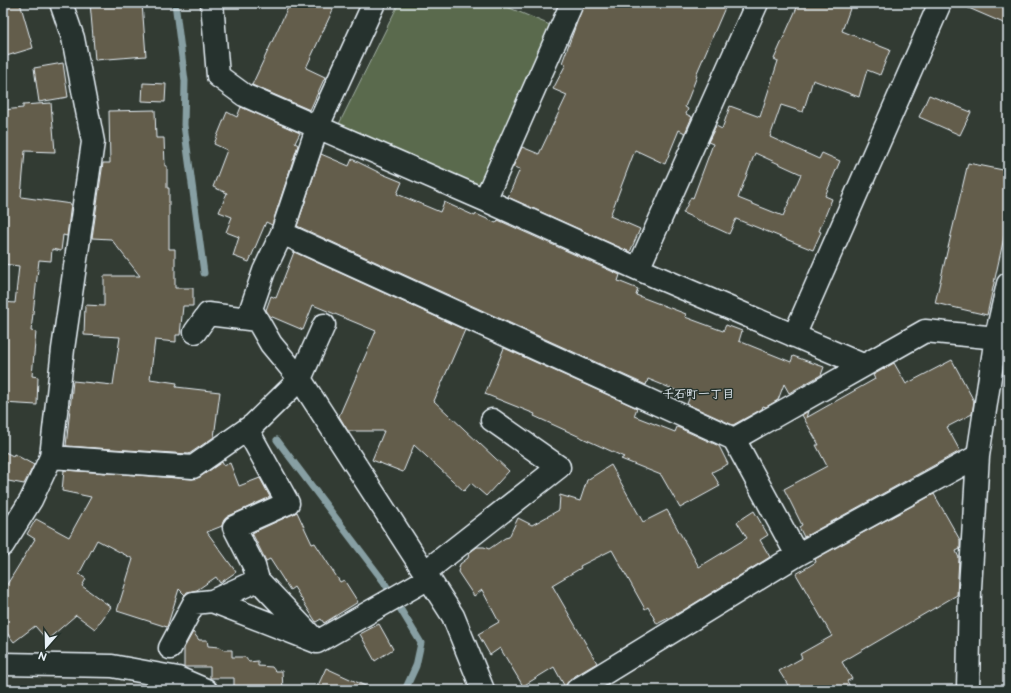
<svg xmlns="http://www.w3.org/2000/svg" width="1011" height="693" viewBox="0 0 1011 693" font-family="'Balsamiq Sans','Klee One',sans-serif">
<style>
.green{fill:#5a6b4e;stroke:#a1aea3}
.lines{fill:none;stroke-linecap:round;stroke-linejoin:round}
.stream{stroke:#879fa3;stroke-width:7}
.building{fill:#635d4b;stroke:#e8f1f8;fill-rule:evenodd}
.minor-casing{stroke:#e8f1f8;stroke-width:25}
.minor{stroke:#26332d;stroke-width:22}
.labels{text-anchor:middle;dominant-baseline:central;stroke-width:3;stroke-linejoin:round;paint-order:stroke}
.neighbourhood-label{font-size:12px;font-weight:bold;fill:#e8f1f8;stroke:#26332d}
</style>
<rect width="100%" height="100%" fill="#323b33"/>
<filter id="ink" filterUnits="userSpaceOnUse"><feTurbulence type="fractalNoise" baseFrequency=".025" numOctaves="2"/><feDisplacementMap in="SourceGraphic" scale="8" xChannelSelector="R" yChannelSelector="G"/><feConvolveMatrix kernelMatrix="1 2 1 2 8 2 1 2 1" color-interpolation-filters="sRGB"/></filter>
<g filter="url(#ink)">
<path class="green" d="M 399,3 L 498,3 L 550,25 L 481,188 L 337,128 Z"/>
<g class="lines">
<path class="stream" d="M 175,3 L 185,81 L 184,125 L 204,273
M 277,440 L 384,582 L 421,643 L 416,666 L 405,690"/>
</g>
<path class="building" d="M 3,3 L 20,3 L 33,48 L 3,57 Z
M 90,3 L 142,3 L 146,56 L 95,60 Z
M 290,3 L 336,3 L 306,68 L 325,77 L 310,110 L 252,85 Z
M 584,3 L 727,3 L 696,75 L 697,76 L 685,107 L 688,109 L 686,114 L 692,117 L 685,133 L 679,130 L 665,164 L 635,150 L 610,216 L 640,229 L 630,252 L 508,197 L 520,169 L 513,167 L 522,147 L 539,154 L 567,95 L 553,89 L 566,64 L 562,63 Z
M 799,3 L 852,3 L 842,31 L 890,50 L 880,75 L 867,70 L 859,97 L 813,80 L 803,112 L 781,105 L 770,137 L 819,159 L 822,153 L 840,161 L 825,196 L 832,199 L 819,231 L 821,232 L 813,250 L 736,219 L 729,234 L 683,213 L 691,197 L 693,198 L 713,144 L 708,142 L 716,126 L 722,129 L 730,106 L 760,117 L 778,61 L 774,59 ZM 755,153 L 801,174 L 783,216 L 738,198 Z
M 957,3 L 1008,3 L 1008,25 Z
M 63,63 L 68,97 L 39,102 L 34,68 Z
M 143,83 L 166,84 L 165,102 L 142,101 Z
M 929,95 L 971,112 L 960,135 L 919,117 Z
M 51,103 L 55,152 L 25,151 L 21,197 L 71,204 L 67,236 L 63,235 L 61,251 L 52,249 L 51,261 L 39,260 L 31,331 L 36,332 L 32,376 L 38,377 L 37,405 L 3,403 L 3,302 L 15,303 L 19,266 L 3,264 L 3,110 L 23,108 L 23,105 Z
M 241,107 L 300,133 L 295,143 L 298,145 L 272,225 L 266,222 L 249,262 L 233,256 L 239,237 L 226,232 L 232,217 L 219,212 L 227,193 L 213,187 L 227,150 L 214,144 L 227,112 L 237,117 Z
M 155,110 L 156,138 L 164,138 L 165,166 L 167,166 L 167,188 L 169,188 L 169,249 L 175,249 L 175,288 L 193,288 L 193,306 L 183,306 L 180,335 L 176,335 L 176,342 L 155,340 L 150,379 L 177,383 L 176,387 L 220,392 L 214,437 L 189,454 L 66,446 L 73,381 L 113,385 L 120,337 L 84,335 L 85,305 L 104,306 L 104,276 L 140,276 L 111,239 L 92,238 L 103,163 L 110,163 L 109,111 Z
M 321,154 L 349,166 L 352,159 L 380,173 L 402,182 L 397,194 L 440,212 L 444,202 L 475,216 L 476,214 L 496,223 L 498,220 L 620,275 L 618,281 L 638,289 L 636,295 L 686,314 L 685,317 L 723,331 L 726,325 L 742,331 L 739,341 L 791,362 L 793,356 L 824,367 L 821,375 L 789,393 L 784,384 L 778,400 L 766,407 L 763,406 L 762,409 L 733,425 L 687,404 L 690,396 L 648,379 L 646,385 L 297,226 Z
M 968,163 L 1008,171 L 1008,219 L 987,315 L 935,303 Z
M 294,252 L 465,330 L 434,401 L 509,471 L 486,496 L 471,483 L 464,491 L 414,445 L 403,472 L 372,460 L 384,431 L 348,431 L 339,416 L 376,331 L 313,305 L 303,330 L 270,316 L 266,310 L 271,296 L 276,298 Z
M 504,348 L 637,408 L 634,416 L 675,432 L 677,427 L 719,446 L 728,464 L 712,472 L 720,486 L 680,508 L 661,475 L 621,459 L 624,457 L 534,416 L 535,414 L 485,394 Z
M 952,360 L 974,401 L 972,414 L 947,427 L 960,451 L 804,537 L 799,527 L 802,525 L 784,489 L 827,466 L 816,445 L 819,445 L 802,415 L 808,411 L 806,418 L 875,379 L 873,375 L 894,363 L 906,384 Z
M 3,451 L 13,456 L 14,454 L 34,465 L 24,484 L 3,480 Z
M 222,462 L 224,466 L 230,463 L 239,486 L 260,478 L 270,497 L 229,516 L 224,520 L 222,526 L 207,532 L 236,572 L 220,583 L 216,577 L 197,590 L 187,592 L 185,595 L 179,589 L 167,627 L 117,611 L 133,559 L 97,540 L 79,574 L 86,579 L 82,586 L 111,607 L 95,629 L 76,615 L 47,640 L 35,626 L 14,642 L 3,628 L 3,591 L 35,539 L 27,534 L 36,519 L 69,537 L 91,497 L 62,491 L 64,470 L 192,479 L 200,477 Z
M 611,465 L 643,522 L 667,510 L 699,567 L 747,538 L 737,522 L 754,511 L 768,535 L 760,540 L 770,557 L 682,611 L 657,624 L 648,607 L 645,609 L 612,550 L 580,566 L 581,568 L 552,585 L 597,663 L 570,679 L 565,687 L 554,667 L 523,686 L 500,648 L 490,655 L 478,634 L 499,622 L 482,590 L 474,596 L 458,572 L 460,564 L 468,558 L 469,553 L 477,547 L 484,547 L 489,549 L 505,538 L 509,537 L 518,518 L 532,525 L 559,510 L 560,495 L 580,501 L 587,480 Z
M 934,494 L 960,540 L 960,549 L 956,551 L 959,558 L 957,595 L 842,662 L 852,679 L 847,681 L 852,690 L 791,690 L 779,671 L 802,658 L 800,654 L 832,636 L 796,574 L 816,562 L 815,559 Z
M 297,512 L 312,544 L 315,543 L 340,582 L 344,580 L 358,602 L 324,623 L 321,619 L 316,622 L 294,587 L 290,590 L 270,559 L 266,561 L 252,533 L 293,514 Z
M 379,624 L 393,649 L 375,661 L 360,634 Z
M 193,632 L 199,640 L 207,640 L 208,646 L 220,647 L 224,650 L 232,650 L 232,657 L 245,657 L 249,662 L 258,661 L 258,666 L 272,667 L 275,671 L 282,671 L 283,690 L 234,689 L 234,678 L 210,678 L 210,667 L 184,667 L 184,648 Z
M 326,668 L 374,690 L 316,690 Z"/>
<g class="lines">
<g class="minor-casing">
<path id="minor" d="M 212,3 L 218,76 L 244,95 L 485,200 L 638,269 L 863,365
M 374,3 L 317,128 L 282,233 L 264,271 L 251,309 L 271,344 L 300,379 L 453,616 L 483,690
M 485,200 L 572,3
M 282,233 L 734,439 L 797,555
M 638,269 L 757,3
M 195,332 L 208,314 L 257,320
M 794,336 L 940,3
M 247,429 L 288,503 L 234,527 L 254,566 L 258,580
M 734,439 L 925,331 L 1008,339
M 51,457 L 193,467 L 253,425 L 300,379 L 324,325
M 3,545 L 31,500 L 51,457 L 63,349 L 93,142 L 73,38 L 61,3
M 425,572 L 559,467 L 492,420
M 317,642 L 258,580 L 212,601 L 317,642 L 429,578
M 170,648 L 194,603 L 212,601
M 3,664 L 112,666 L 178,678 L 206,690
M 577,690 L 797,555 L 978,456
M 968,690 L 970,588 L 978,456 L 996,337 L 1008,284"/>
</g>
<use href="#minor" class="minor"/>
</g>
</g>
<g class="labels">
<g class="neighbourhood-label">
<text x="698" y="394">千石町一丁目</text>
</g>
</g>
<rect width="1011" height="693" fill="none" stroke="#26332d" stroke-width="16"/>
<rect x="8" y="8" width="995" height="677" fill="none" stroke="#e8f1f8" stroke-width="1.5" filter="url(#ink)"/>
<g transform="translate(46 647) rotate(200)" stroke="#26332d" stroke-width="3" paint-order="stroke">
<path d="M0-3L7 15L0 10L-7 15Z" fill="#e8f1f8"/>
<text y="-6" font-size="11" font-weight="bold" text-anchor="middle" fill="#e8f1f8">N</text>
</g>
</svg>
